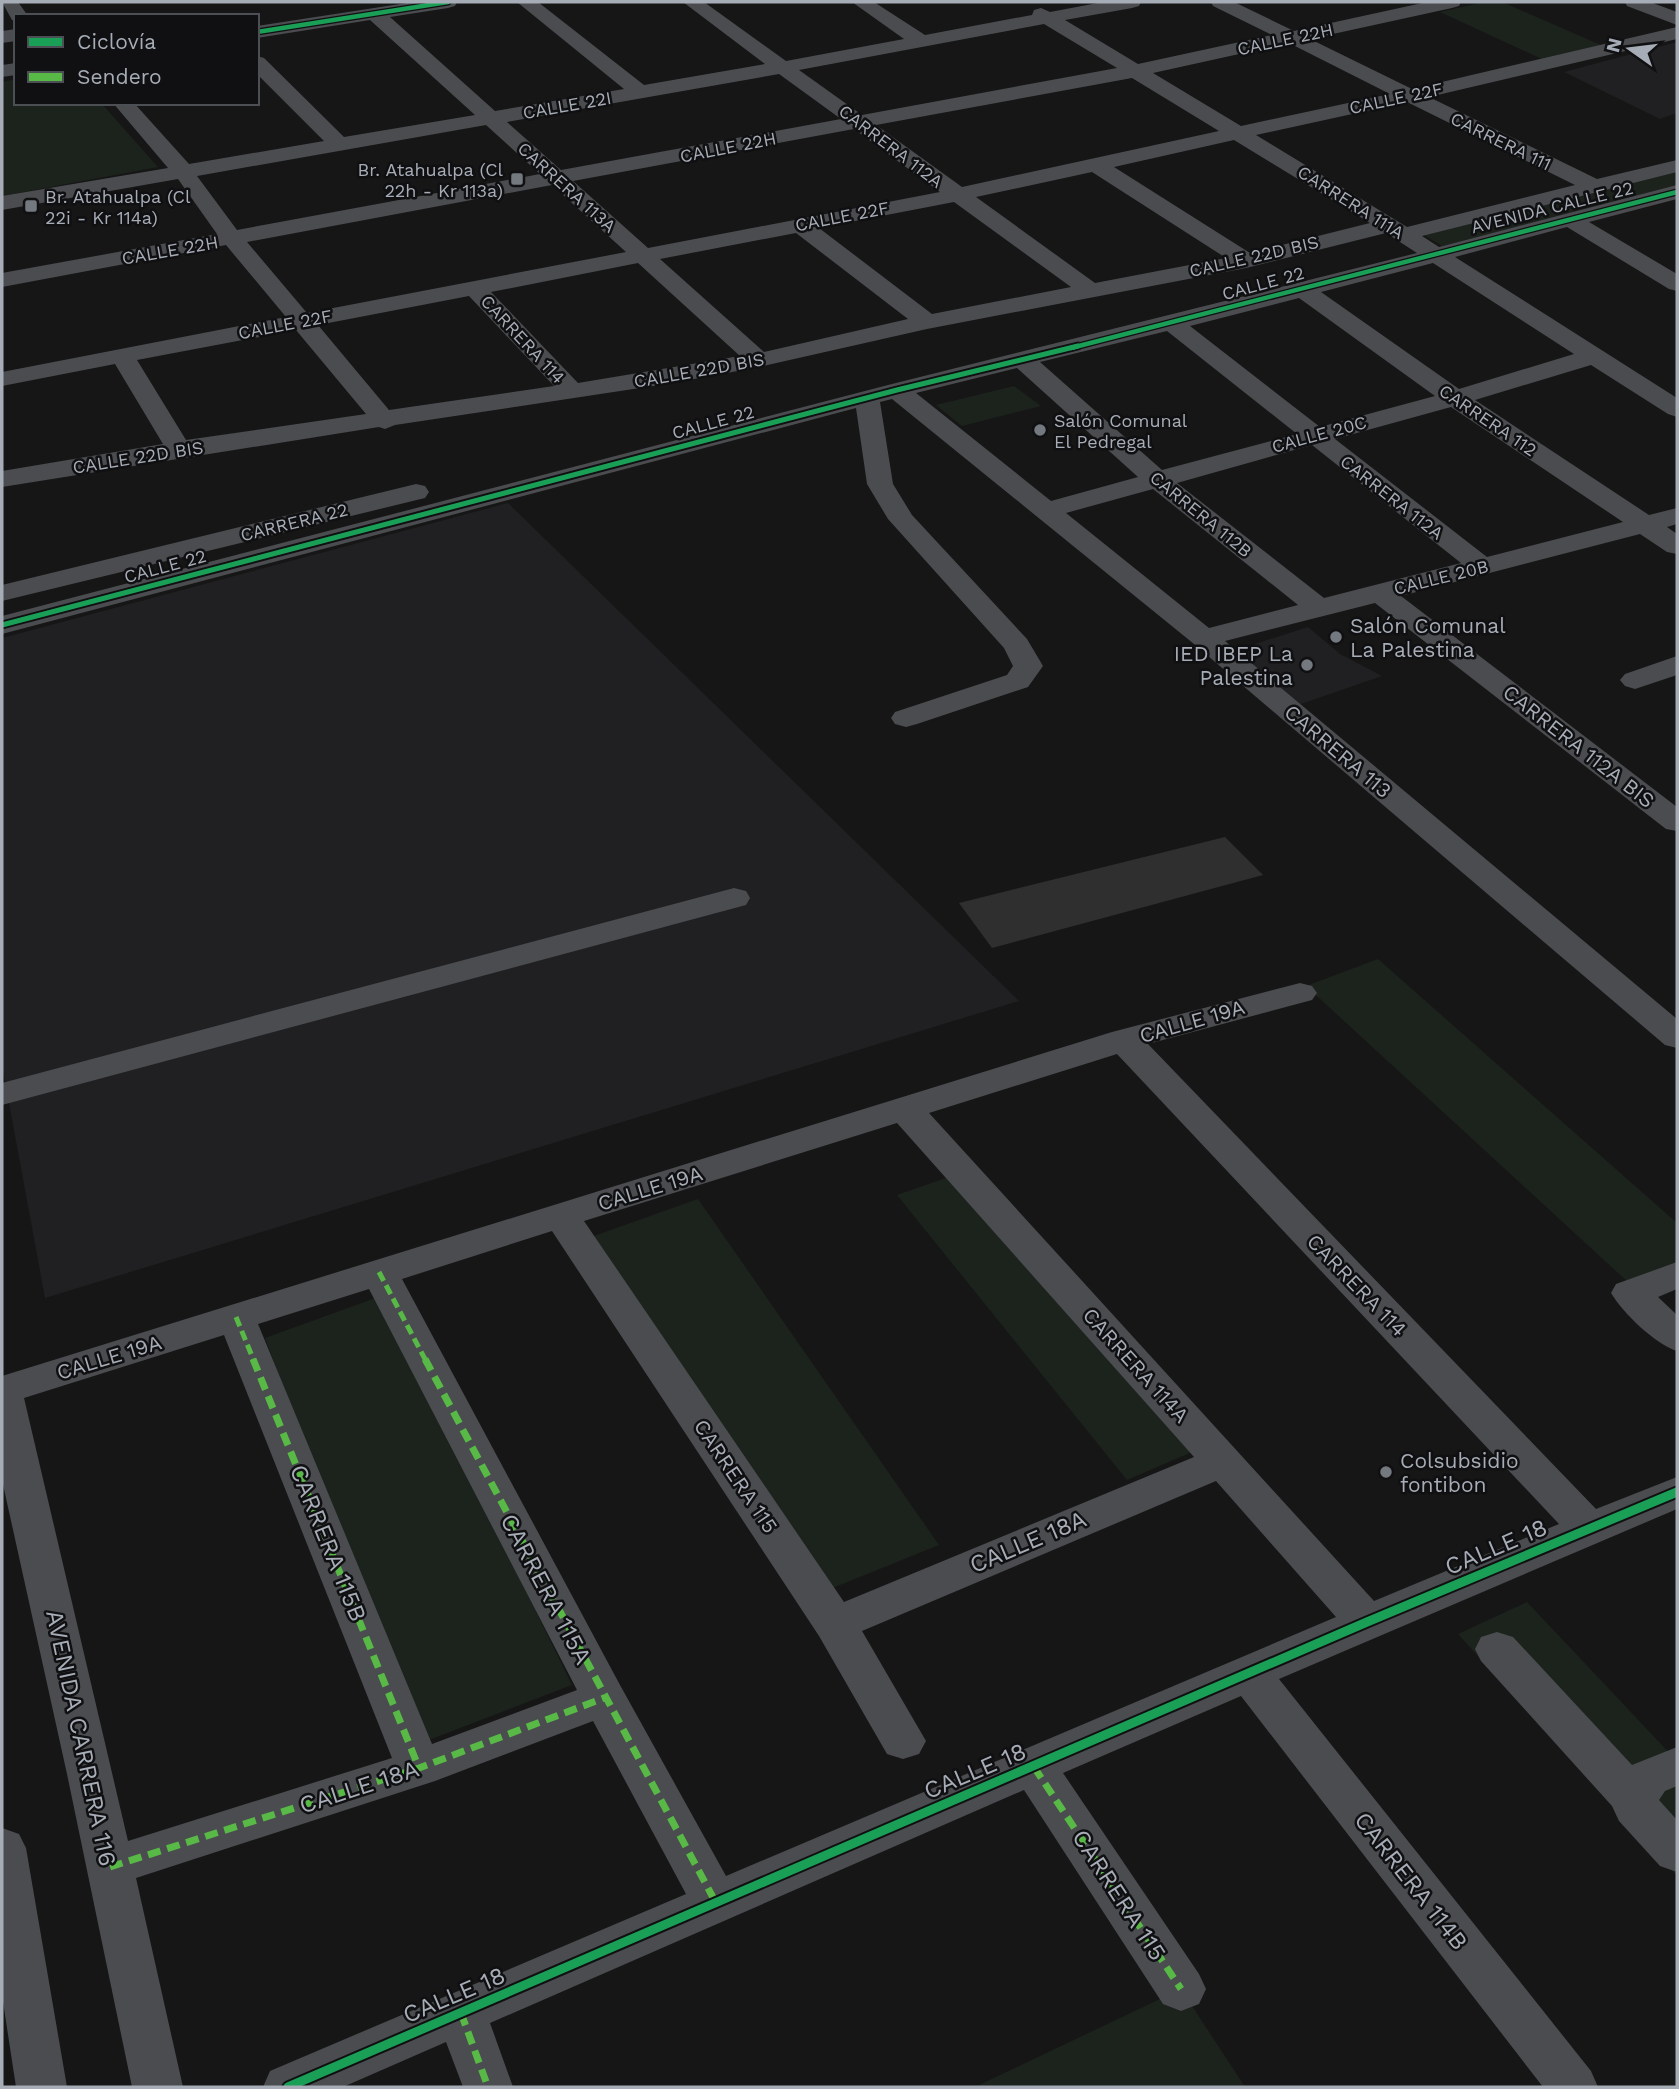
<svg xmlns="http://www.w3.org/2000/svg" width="1679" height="2089" viewBox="0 0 1679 2089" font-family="'Work Sans',sans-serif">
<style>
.built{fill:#202022}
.green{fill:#1c231d}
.building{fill:#2f2f30}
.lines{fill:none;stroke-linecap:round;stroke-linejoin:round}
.minor{fill:#4a4c4f;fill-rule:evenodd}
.quiet-far1{stroke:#58b947;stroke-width:5;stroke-dasharray:10 5;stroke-linecap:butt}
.quiet{stroke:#58b947;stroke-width:7;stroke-dasharray:13 7;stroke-linecap:butt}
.cycleway-far2-casing{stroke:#101012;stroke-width:7}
.cycleway-far1-casing{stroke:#101012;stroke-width:9}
.cycleway-casing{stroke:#101012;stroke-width:13}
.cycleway-far2{stroke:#1a9f57;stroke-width:4.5}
.cycleway-far1{stroke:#1a9f57;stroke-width:5}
.cycleway{stroke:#1a9f57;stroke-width:9}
.poi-dot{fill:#74787f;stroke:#101012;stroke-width:2.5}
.labels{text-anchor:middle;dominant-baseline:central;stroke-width:5;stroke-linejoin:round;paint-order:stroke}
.far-street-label{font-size:18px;fill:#a7adb7;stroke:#101012}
.far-poi-label{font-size:18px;fill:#a7adb7;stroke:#101012;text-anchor:start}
.poi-label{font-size:21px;fill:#a7adb7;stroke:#101012;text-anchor:start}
.street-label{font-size:21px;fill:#a7adb7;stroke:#101012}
.near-street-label{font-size:24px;fill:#a7adb7;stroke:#101012}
</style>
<rect width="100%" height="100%" fill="#161616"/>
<path class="built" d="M 1677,42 L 1677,113 L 1660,119 L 1564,72 Z
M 508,503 L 1019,1001 L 45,1298 L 2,1065 L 2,638 Z
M 1308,627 L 1340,654 L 1382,676 L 1298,705 L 1236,650 Z"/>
<path class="green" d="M 1485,2 L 1502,2 L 1603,46 L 1544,60 L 1440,12 Z
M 16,79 L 16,103 L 101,103 L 158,167 L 2,196 L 2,82 Z
M 1677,171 L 1677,187 L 1659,192 L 1442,246 L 1424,235 Z
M 1014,386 L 1041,406 L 962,426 L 936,405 Z
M 1378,959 L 1677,1223 L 1677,1267 L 1629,1283 L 1306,986 Z
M 946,1178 L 1192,1452 L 1127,1480 L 897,1195 Z
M 698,1199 L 939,1545 L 830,1589 L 591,1237 Z
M 381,1296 L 572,1685 L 416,1745 L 265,1338 Z
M 1527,1602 L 1677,1761 L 1677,1876 L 1458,1634 Z
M 1181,1989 L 1245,2087 L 975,2087 Z"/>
<path class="building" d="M 1225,837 L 1263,875 L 992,948 L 959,903 Z"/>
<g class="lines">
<path class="minor" d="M 2,2 L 18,2 L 28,16 L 16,16 L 16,21 L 12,20 Z
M 413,2 L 457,2 L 455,6 L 448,8 L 390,17 L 495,111 L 624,89 L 517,2 L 538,2 L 644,85 L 765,64 L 683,2 L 704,2 L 786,61 L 904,39 L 852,2 L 874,2 L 925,35 L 1032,15 L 1034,10 L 1041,8 L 1050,12 L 1103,2 L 1141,2 L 1139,6 L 1132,8 L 1065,20 L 1138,64 L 1272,35 L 1213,6 L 1211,2 L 1234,2 L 1294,31 L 1427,2 L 1461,2 L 1459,6 L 1452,8 L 1310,39 L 1412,89 L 1677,27 L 1677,39 L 1429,97 L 1597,179 L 1677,160 L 1677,172 L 1422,236 L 1439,247 L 1677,185 L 1677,199 L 1589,222 L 1677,274 L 1677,291 L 1669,289 L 1567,227 L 1455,257 L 1677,398 L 1677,417 L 1668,414 L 1591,365 L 1475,400 L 1649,515 L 1677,508 L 1677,524 L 1667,527 L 1677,534 L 1677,554 L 1667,552 L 1640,534 L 1401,596 L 1677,807 L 1677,831 L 1666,829 L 1375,603 L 1225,641 L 1677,1019 L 1677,1048 L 1665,1045 L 1194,644 L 892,399 L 880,402 L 893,484 L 912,515 L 1027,639 L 1043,666 L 1028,687 L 917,724 L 906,727 L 895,724 L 891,718 L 895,712 L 1007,675 L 1013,666 L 1004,648 L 888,519 L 867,484 L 856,408 L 2,634 L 2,616 L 888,385 L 1417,253 L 1386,233 L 1246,268 L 927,329 L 759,367 L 673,383 L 395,425 L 385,429 L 379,427 L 2,487 L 2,471 L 163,444 L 115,364 L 2,386 L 2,372 L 286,317 L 226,245 L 2,287 L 2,273 L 217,234 L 178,179 L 2,210 L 2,196 L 168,168 L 113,103 L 134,103 L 189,164 L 324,141 L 257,74 L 257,56 L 264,58 L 344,137 L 475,115 L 370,20 L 257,38 L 257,26 ZM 1044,24 L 1117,68 L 862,115 L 799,70 ZM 1289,43 L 1390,94 L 1241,126 L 1153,73 ZM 779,74 L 841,119 L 561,170 L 507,122 ZM 1132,78 L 1219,131 L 962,187 L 876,125 ZM 1407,102 L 1575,185 L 1407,227 L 1256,135 ZM 486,125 L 540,174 L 237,230 L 197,176 ZM 854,129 L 940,192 L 648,248 L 573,181 ZM 1234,140 L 1370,223 L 1250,253 L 1114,167 ZM 1092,172 L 1226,258 L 1095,283 L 976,197 ZM 552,185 L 626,252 L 307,313 L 247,242 ZM 954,202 L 1071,287 L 932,314 L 819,228 ZM 796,233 L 908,319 L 764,352 L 660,259 ZM 638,263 L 740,356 L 578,383 L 491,292 ZM 1433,263 L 1574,354 L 1459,389 L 1321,292 ZM 469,296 L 554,386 L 389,410 L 318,325 ZM 1299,298 L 1435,396 L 1320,427 L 1190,326 ZM 296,330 L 366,414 L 186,440 L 137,360 ZM 1167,331 L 1297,434 L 1162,470 L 1040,362 ZM 1017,368 L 1138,477 L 1051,501 L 916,393 ZM 1451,407 L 1623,522 L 1487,557 L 1335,439 ZM 1312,445 L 1461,563 L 1324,598 L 1177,483 ZM 1153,489 L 1298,605 L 1209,628 L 1066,513 Z
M 1625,2 L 1650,2 L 1677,12 L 1677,25 L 1627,6 Z
M 16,29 L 16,41 L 2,43 L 2,31 Z
M 16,63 L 16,75 L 2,77 L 2,65 Z
M 416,484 L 425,486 L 429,492 L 425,498 L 2,601 L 2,585 Z
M 1677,656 L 1677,675 L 1635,689 L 1625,686 L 1620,680 L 1625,674 Z
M 734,888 L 746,891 L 750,898 L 746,905 L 2,1105 L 2,1083 Z
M 1300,983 L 1312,986 L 1317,993 L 1312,1000 L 1148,1044 L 1596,1509 L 1677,1477 L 1677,1509 L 1279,1679 L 1591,2071 L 1598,2087 L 1543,2087 L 1241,1696 L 1063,1773 L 1199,1974 L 1206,1989 L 1199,2004 L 1181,2011 L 1163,2004 L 1024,1790 L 490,2023 L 513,2087 L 463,2087 L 446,2042 L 343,2087 L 263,2087 L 270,2071 L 686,1894 L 593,1721 L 435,1781 L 136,1878 L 183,2087 L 132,2087 L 67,1774 L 2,1480 L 2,1376 L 1112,1032 ZM 1117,1054 L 1559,1524 L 1374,1601 L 929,1113 ZM 897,1123 L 1194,1457 L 844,1602 L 584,1221 ZM 552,1231 L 819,1636 L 887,1754 L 903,1759 L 919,1754 L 926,1741 L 862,1631 L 1216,1481 L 1336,1617 L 726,1876 L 620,1685 L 402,1279 ZM 369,1289 L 577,1690 L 432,1744 L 258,1324 ZM 224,1335 L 392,1758 L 128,1841 L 24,1398 Z
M 1677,1262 L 1677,1289 L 1658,1297 L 1677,1315 L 1677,1351 C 1655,1344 1623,1313 1611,1293 L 1616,1284 Z
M 1497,1632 L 1513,1637 L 1632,1765 L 1677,1747 L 1677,1786 L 1665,1791 L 1659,1800 L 1677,1820 L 1677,1872 L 1660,1866 L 1619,1821 L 1612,1806 L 1481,1661 L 1475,1649 L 1481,1637 Z
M 2,1828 L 19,1834 L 26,1848 L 67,2087 L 16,2087 L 2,1995 Z"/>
<path class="quiet-far1" d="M 379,1272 L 426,1361
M 236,1317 L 254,1361"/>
<path class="quiet" d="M 253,1359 L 419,1768
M 425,1359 L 716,1903
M 1034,1767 L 1181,1989
M 110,1867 L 419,1768 L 604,1698
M 461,2013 L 488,2087"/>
<g class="cycleway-far2-casing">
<path id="cycleway-far2" d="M 257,32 L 448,2
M 1071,348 L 1677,192"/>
</g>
<g class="cycleway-far1-casing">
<path id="cycleway-far1" d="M 2,625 L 897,390 L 1078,346"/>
</g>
<g class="cycleway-casing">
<path id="cycleway" d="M 288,2087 L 1367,1622 L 1677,1492"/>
</g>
<use href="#cycleway-far2" class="cycleway-far2"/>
<use href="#cycleway-far1" class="cycleway-far1"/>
<use href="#cycleway" class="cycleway"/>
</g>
<g class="poi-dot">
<rect x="510" y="172" width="14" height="14" rx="3.5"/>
<rect x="24" y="199" width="14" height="14" rx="3.5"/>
<circle cx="1040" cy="430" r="7"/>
<circle cx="1336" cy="637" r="7"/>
<circle cx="1307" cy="665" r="7"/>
<circle cx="1386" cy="1472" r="7"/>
</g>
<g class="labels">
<g class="far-street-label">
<text transform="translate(1285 39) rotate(-12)">CALLE 22H</text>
<text transform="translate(1396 98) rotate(-12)">CALLE 22F</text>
<text transform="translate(567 105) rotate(-10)">CALLE 22I</text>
<text transform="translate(1501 141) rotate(26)">CARRERA 111</text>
<text transform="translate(891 146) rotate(37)">CARRERA 112A</text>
<text transform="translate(728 147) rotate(-11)">CALLE 22H</text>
<text transform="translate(567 187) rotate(42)">CARRERA 113A</text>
<text transform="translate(1351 202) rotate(32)">CARRERA 111A</text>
<text transform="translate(1552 207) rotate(-14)">AVENIDA CALLE 22</text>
<text transform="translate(842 216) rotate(-11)">CALLE 22F</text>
<text transform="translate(170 250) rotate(-10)">CALLE 22H</text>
<text transform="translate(1254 256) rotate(-13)">CALLE 22D BIS</text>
<text transform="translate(1263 283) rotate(-15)">CALLE 22</text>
<text transform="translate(285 324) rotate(-11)">CALLE 22F</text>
<text transform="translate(523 339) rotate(47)">CARRERA 114</text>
<text transform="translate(699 370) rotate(-10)">CALLE 22D BIS</text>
<text transform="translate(1488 420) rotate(34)">CARRERA 112</text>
<text transform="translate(713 422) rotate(-15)">CALLE 22</text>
<text transform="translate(1319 434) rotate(-15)">CALLE 20C</text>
<text transform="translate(138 457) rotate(-9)">CALLE 22D BIS</text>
<text transform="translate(1392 497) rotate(38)">CARRERA 112A</text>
<text transform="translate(1201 514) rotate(39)">CARRERA 112B</text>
<text transform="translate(294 522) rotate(-14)">CARRERA 22</text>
<text transform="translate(165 566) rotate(-15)">CALLE 22</text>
<text transform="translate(1441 577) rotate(-14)">CALLE 20B</text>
</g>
<g class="far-poi-label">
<text x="503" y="169" text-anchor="end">Br. Atahualpa (Cl<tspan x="503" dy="21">22h - Kr 113a)</tspan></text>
<text x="45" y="196">Br. Atahualpa (Cl<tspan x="45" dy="21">22i - Kr 114a)</tspan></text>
<text x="1054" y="420">Salón Comunal<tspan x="1054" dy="21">El Pedregal</tspan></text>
</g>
<g class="poi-label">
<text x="1350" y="625">Salón Comunal<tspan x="1350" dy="24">La Palestina</tspan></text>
<text x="1293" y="653" text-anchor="end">IED IBEP La<tspan x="1293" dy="24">Palestina</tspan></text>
<text x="1400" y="1460">Colsubsidio<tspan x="1400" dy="24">fontibon</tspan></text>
</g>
<g class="street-label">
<text transform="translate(1579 746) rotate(38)">CARRERA 112A BIS</text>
<text transform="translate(1338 751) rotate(40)">CARRERA 113</text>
<text transform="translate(1192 1021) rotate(-16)">CALLE 19A</text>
<text transform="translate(650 1188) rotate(-17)">CALLE 19A</text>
<text transform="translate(1357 1285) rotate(46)">CARRERA 114</text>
<text transform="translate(109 1357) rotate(-17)">CALLE 19A</text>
<text transform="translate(1136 1365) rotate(48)">CARRERA 114A</text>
<text transform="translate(736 1476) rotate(56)">CARRERA 115</text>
</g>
<g class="near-street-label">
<text transform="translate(1028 1542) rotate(-23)">CALLE 18A</text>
<text transform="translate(328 1543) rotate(68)">CARRERA 115B</text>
<text transform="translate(1496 1547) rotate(-23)">CALLE 18</text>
<text transform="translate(546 1589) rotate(62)">CARRERA 115A</text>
<text transform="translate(81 1738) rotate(78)">AVENIDA CARRERA 116</text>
<text transform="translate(975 1771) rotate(-23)">CALLE 18</text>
<text transform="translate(359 1787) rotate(-18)">CALLE 18A</text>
<text transform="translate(1411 1881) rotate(52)">CARRERA 114B</text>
<text transform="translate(1119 1895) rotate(57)">CARRERA 115</text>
<text transform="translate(454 1995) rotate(-23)">CALLE 18</text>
</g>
</g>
<rect width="1679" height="2089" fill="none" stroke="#a7adb7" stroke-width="7"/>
<rect x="14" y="14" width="245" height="91" fill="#101012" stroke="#4c4f54" stroke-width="2"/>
<rect x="28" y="37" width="35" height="10" fill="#1a9f57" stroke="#4c4f54" stroke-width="2"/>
<text x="77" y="49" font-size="21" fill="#a7adb7">Ciclovía</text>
<rect x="28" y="72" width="35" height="10" fill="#58b947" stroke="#4c4f54" stroke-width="2"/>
<text x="77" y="84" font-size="21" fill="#a7adb7">Sendero</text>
<g transform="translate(1630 49) rotate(284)" stroke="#101012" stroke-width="5" paint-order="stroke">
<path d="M0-5L12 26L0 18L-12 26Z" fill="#a7adb7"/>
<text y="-10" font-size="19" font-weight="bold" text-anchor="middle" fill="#a7adb7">N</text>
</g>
</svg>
